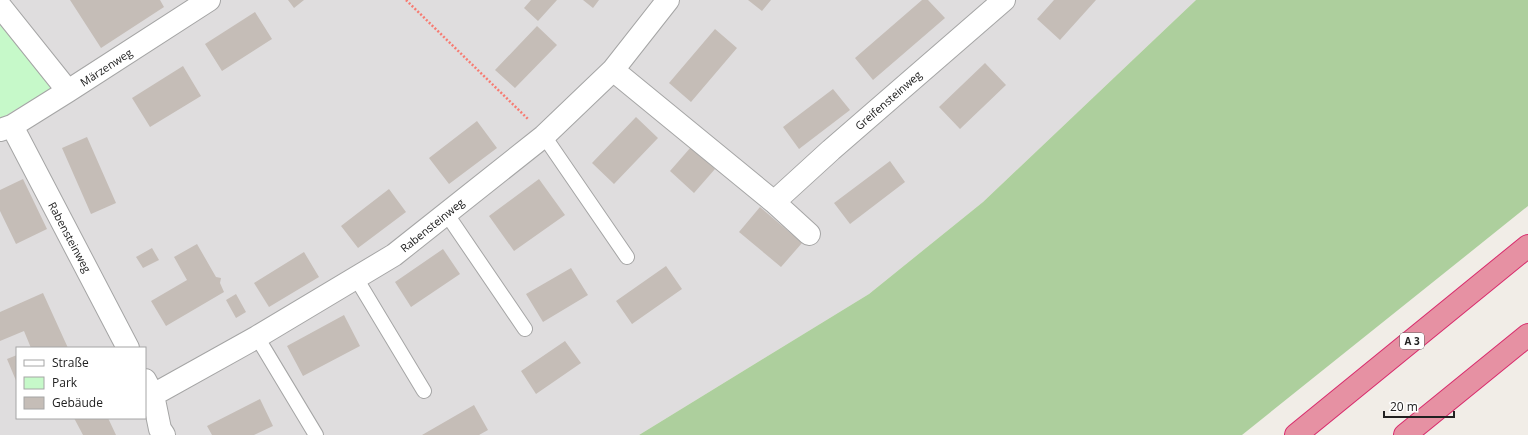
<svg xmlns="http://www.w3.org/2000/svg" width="1528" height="435" viewBox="0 0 1528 435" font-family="'Open Sans',sans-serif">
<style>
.residential{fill:#dfddde;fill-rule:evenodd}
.forest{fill:#adcf9d}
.park{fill:#c6f9c9}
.building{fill:#c5bdb7}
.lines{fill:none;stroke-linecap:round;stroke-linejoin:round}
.service-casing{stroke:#a5a5a5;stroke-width:16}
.minor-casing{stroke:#a5a5a5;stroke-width:24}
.motorway-casing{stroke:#d82b6c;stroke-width:24}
.path{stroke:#f77b72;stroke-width:2.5;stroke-dasharray:2 2;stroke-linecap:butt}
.service{stroke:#fff;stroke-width:14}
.minor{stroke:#fff;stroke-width:22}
.motorway{stroke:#e691a3;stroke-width:22}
.labels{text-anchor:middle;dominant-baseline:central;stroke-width:3;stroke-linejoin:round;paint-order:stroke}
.shield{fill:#fff;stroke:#646464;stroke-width:1}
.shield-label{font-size:10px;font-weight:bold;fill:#212121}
.street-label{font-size:11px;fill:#212121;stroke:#fff}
</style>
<rect width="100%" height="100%" fill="#f1ede7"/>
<path class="residential" d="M 0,0 L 1196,0 L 983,202 L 869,294 L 639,435 L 0,435 ZM 17,348 L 145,348 L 145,418 L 17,418 Z"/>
<path class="forest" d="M 1196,0 L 1528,0 L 1528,206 L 1242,435 L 639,435 L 869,294 L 983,202 Z"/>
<path class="park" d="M 0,25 L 53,87 L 0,119 Z"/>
<path class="building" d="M 70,0 L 160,0 L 164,7 L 101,48 Z
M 288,0 L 304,0 L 294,8 Z
M 531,0 L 557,0 L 538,21 L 524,8 Z
M 583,0 L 599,0 L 593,8 Z
M 748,0 L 771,0 L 762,11 Z
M 922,0 L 928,0 L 945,18 L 873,80 L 855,58 Z
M 1054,0 L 1096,0 L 1060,40 L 1037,19 Z
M 255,12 L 272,39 L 222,71 L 205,44 Z
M 537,26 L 557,45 L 515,88 L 495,70 Z
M 715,29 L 737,48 L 691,102 L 669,83 Z
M 985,63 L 1006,85 L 960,129 L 939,107 Z
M 183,66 L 201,96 L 150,127 L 132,98 Z
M 833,89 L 850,110 L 799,149 L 783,127 Z
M 636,117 L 658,138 L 614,184 L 592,163 Z
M 477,121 L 497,148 L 449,184 L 429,158 Z
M 87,137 L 116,203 L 91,214 L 62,148 Z
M 691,147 L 715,169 L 694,193 L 670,171 Z
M 890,161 L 905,182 L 850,224 L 834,203 Z
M 23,179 L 47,229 L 16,244 L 0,211 L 0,190 Z
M 539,179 L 565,215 L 514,251 L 489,216 Z
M 389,189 L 406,212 L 358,248 L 341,226 Z
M 760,207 L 802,243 L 781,267 L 739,232 Z
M 197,244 L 216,277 L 221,278 L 220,283 L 224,292 L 166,326 L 151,301 L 187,280 L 174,257 Z
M 152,248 L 159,260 L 143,268 L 136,257 Z
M 443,249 L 460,274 L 411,307 L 395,282 Z
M 304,252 L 319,277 L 269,307 L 254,283 Z
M 666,266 L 682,289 L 632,324 L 616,301 Z
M 571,268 L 588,295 L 543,322 L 526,294 Z
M 43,293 L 68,348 L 31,348 L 24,331 L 0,341 L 0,312 Z
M 236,294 L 246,312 L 236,318 L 226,300 Z
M 344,315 L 360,346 L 303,376 L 287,346 Z
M 565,341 L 581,363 L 536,394 L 521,371 Z
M 17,355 L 17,383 L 7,359 Z
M 260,399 L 273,426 L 254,435 L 212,435 L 207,426 Z
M 474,405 L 488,430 L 479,435 L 422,435 Z
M 74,418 L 108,418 L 116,435 L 83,435 Z"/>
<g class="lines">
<g class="service-casing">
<path id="service" d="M 544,136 L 627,257
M 446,213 L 525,329
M 356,278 L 424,391
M 257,337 L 316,435"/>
</g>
<g class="minor-casing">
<path id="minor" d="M 0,6 L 68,91
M 613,70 L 774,202 L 831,150 L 1004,0
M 12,126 L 128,348
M 0,130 L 12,126 L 68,91 L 209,0
M 774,202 L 809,234
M 145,380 L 153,395 L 257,337 L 394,255 L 544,136 L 613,70 L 668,0
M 153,395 L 160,429 L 164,435"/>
</g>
<g class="motorway-casing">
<path id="motorway" d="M 1296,435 L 1528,246
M 1405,435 L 1528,335"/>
</g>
<path class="path" d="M 406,0 L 529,120"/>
<use href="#service" class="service"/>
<use href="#minor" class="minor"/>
<use href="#motorway" class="motorway"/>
</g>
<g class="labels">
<rect class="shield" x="1400" y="333" width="24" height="16" rx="3"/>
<g class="shield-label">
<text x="1412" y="341">A 3</text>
</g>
<g class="street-label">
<text transform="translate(106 67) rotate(-33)">Märzenweg</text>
<text transform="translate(888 100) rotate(-41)">Greifensteinweg</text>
<text transform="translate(432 225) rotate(-39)">Rabensteinweg</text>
<text transform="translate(70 237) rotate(62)">Rabensteinweg</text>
</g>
</g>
<rect x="16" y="347" width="130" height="72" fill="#ffffff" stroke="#a6a6a6"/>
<rect x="24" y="360" width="20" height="6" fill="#ffffff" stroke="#a6a6a6"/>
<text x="52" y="367" font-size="12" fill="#212121">Straße</text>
<rect x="24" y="377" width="20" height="12" fill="#c6f9c9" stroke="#a6a6a6"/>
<text x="52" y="387" font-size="12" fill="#212121">Park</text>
<rect x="24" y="397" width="20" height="12" fill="#c5bdb7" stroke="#a6a6a6"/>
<text x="52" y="407" font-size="12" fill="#212121">Gebäude</text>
<path d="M1384 411v6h70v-6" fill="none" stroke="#212121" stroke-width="2"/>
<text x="1390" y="411" font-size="12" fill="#212121" stroke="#ffffff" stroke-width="3" paint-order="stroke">20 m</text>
</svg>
